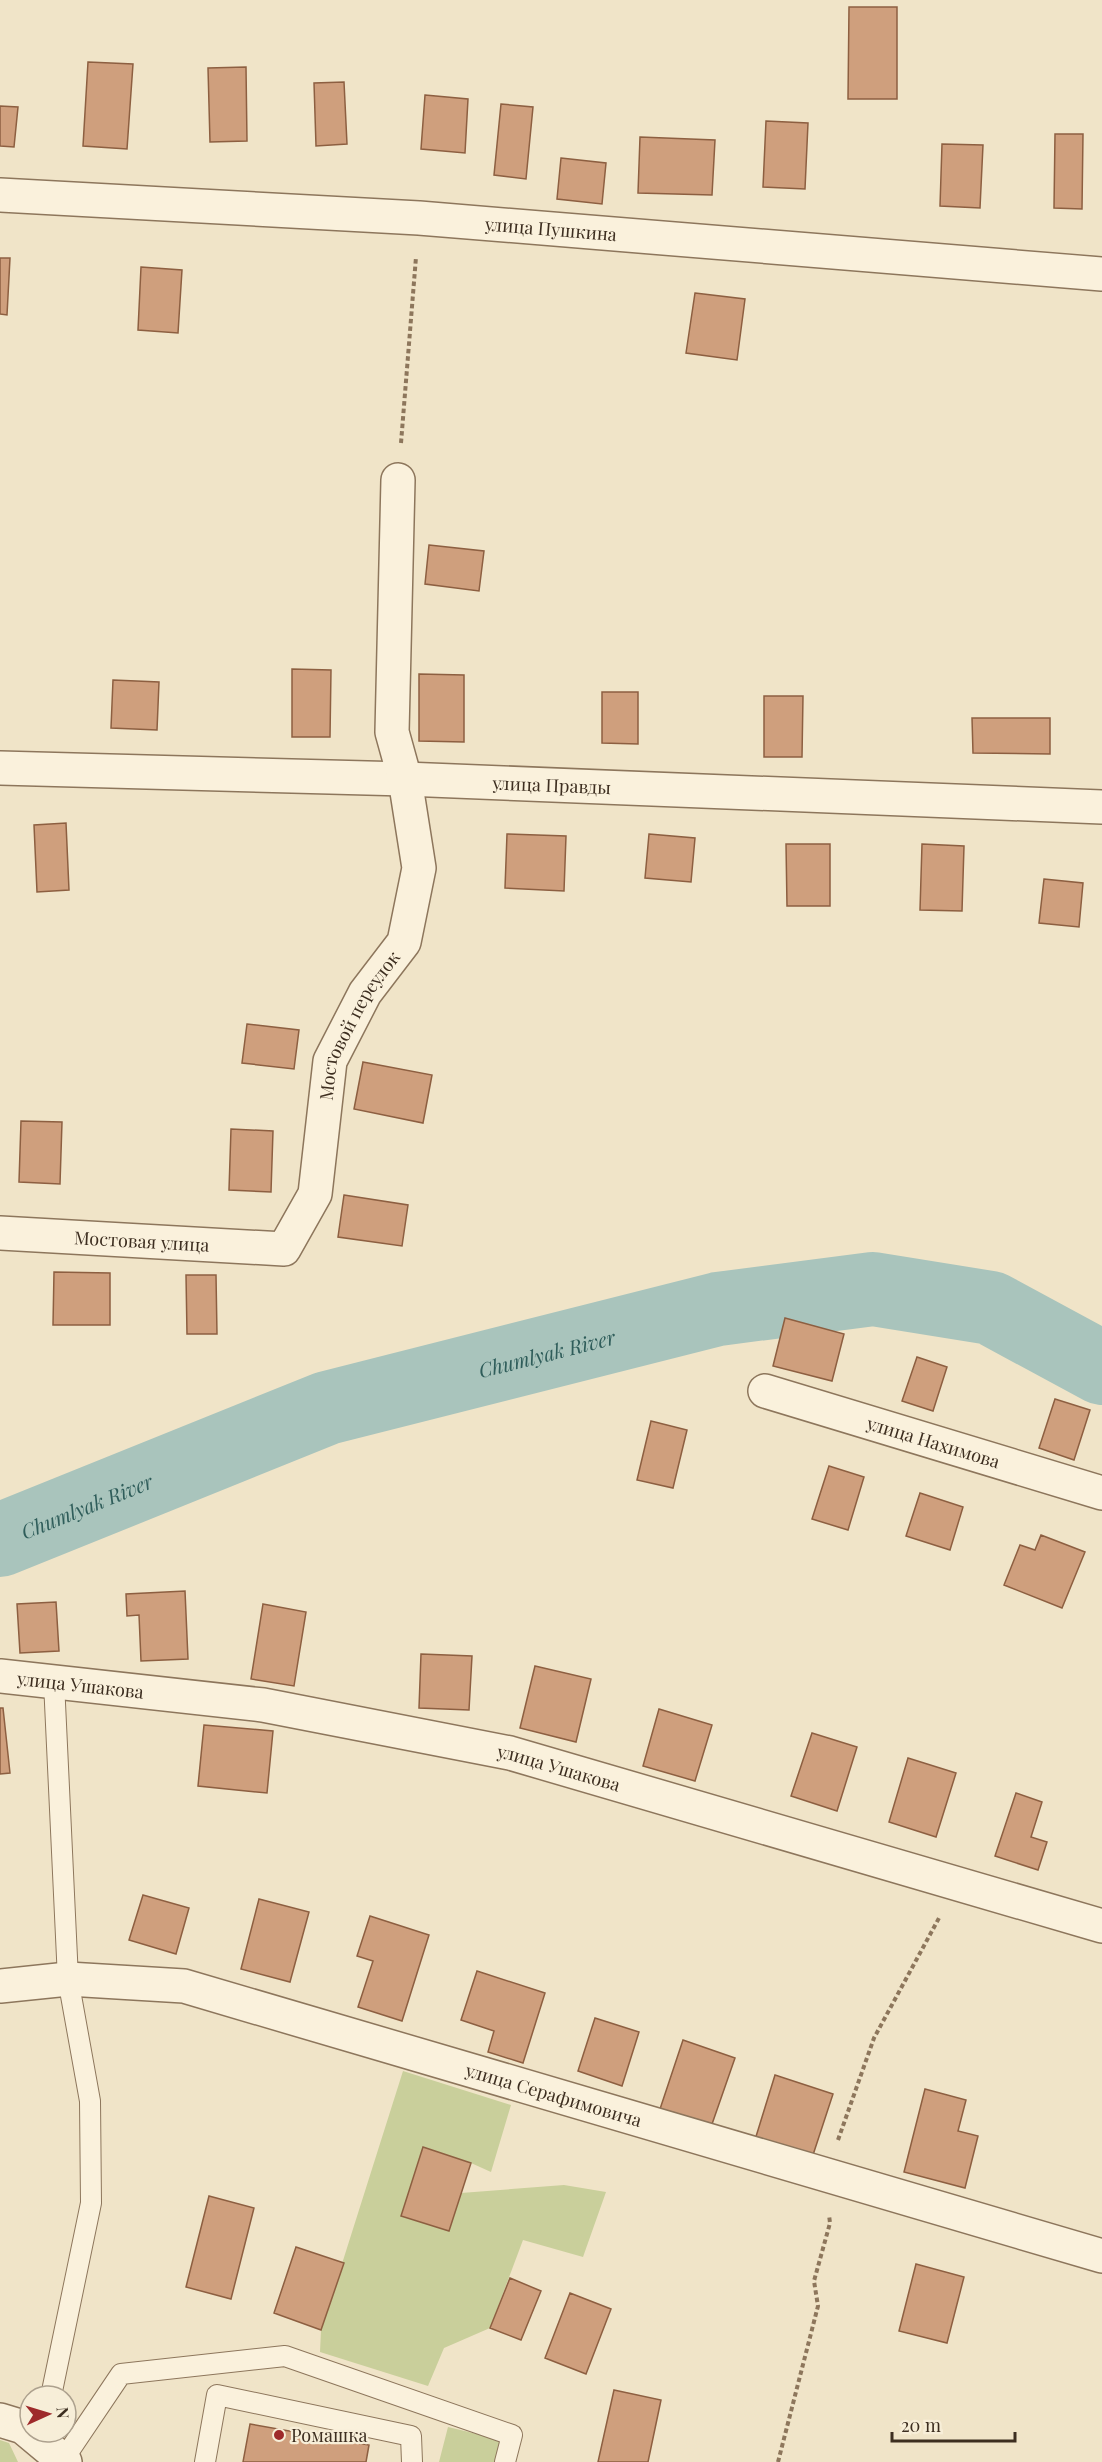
<svg xmlns="http://www.w3.org/2000/svg" width="1102" height="2462" viewBox="0 0 1102 2462" font-family="'Playfair Display',serif">
<style>
.green{fill:#c9cf9b}
.lines{fill:none;stroke-linecap:round;stroke-linejoin:round}
.river{stroke:#a9c4bc;stroke-width:74}
.building{fill:#cf9f7d;stroke:#8d5f41;stroke-width:1.5}
.lane-casing{stroke:#8d765c;stroke-width:22}
.street-casing{stroke:#8d765c;stroke-width:36}
.path{stroke:#8d765c;stroke-width:4;stroke-dasharray:4.5 3;stroke-linecap:butt}
.lane{stroke:#faf1dc;stroke-width:20}
.street{stroke:#faf1dc;stroke-width:33}
.poi-dot{fill:#9e2a2b;stroke:#f7eed8;stroke-width:2}
.labels{text-anchor:middle;dominant-baseline:central;stroke-width:4.5;stroke-linejoin:round;paint-order:stroke}
.street-label{font-size:18px;fill:#3d2e20;stroke:#f7eed8}
.poi-label{font-size:18px;fill:#3d2e20;stroke:#f7eed8;text-anchor:start}
.water-label{font-size:20px;font-style:italic;fill:#2f5d5a;stroke:#f7eed8}
</style>
<rect width="100%" height="100%" fill="#f0e4c8"/>
<path class="green" d="M 403,2071 L 511,2105 L 491,2172 L 471,2163 L 423,2148 L 402,2216 L 449,2231 L 461,2193 L 564,2185 L 606,2192 L 583,2257 L 523,2240 L 490,2328 L 444,2348 L 428,2386 L 320,2352 L 321,2330 Z
M 448,2427 L 502,2440 L 496,2462 L 439,2462 Z
M 0,2440 L 9,2443 L 18,2462 L 0,2462 Z"/>
<g class="lines">
<path class="river" id="s1" d="M 0,1540 L 327,1408 L 718,1309 L 873,1289 L 991,1308 L 1102,1368"/>
</g>
<path class="building" d="M 849,7 L 897,7 L 897,99 L 848,99 Z
M 88,62 L 133,64 L 127,149 L 83,146 Z
M 246,67 L 247,141 L 210,142 L 208,68 Z
M 344,82 L 347,144 L 316,146 L 314,83 Z
M 425,95 L 468,99 L 465,153 L 421,149 Z
M 501,104 L 533,107 L 526,179 L 494,175 Z
M 0,106 L 18,107 L 14,147 L 0,146 Z
M 766,121 L 808,123 L 805,189 L 763,187 Z
M 1055,134 L 1083,134 L 1082,209 L 1054,208 Z
M 640,137 L 715,140 L 712,195 L 638,193 Z
M 942,144 L 983,145 L 980,208 L 940,206 Z
M 561,158 L 606,163 L 602,204 L 557,199 Z
M 0,258 L 10,258 L 7,315 L 0,314 Z
M 141,267 L 182,270 L 178,333 L 138,330 Z
M 695,293 L 745,299 L 737,360 L 686,353 Z
M 429,545 L 484,551 L 479,591 L 425,584 Z
M 292,669 L 331,670 L 330,737 L 292,737 Z
M 419,674 L 464,675 L 464,742 L 419,741 Z
M 113,680 L 159,682 L 157,730 L 111,728 Z
M 602,692 L 638,692 L 638,744 L 602,743 Z
M 764,696 L 803,696 L 802,757 L 764,757 Z
M 972,718 L 1050,718 L 1050,754 L 973,753 Z
M 66,823 L 69,890 L 37,892 L 34,825 Z
M 507,834 L 566,836 L 564,891 L 505,888 Z
M 649,834 L 695,838 L 691,882 L 645,878 Z
M 786,844 L 830,844 L 830,906 L 787,906 Z
M 922,844 L 964,846 L 962,911 L 920,910 Z
M 1044,879 L 1083,883 L 1079,927 L 1039,923 Z
M 247,1024 L 299,1030 L 294,1069 L 242,1063 Z
M 363,1062 L 432,1075 L 423,1123 L 354,1109 Z
M 21,1121 L 62,1122 L 60,1184 L 19,1182 Z
M 231,1129 L 273,1131 L 271,1192 L 229,1190 Z
M 344,1195 L 408,1205 L 402,1246 L 338,1237 Z
M 54,1272 L 110,1273 L 110,1325 L 53,1325 Z
M 186,1275 L 216,1275 L 217,1334 L 187,1334 Z
M 785,1318 L 844,1334 L 832,1381 L 773,1366 Z
M 917,1357 L 947,1367 L 933,1411 L 902,1401 Z
M 1055,1399 L 1090,1410 L 1074,1460 L 1039,1448 Z
M 651,1421 L 687,1430 L 673,1488 L 637,1480 Z
M 829,1466 L 864,1477 L 848,1530 L 812,1519 Z
M 920,1493 L 963,1507 L 950,1550 L 906,1536 Z
M 1041,1535 L 1085,1552 L 1062,1608 L 1004,1585 L 1020,1545 L 1035,1550 Z
M 185,1591 L 188,1659 L 141,1661 L 139,1615 L 127,1616 L 126,1594 Z
M 56,1602 L 59,1651 L 20,1653 L 17,1604 Z
M 263,1604 L 306,1612 L 294,1686 L 251,1679 Z
M 421,1654 L 472,1656 L 469,1710 L 419,1708 Z
M 535,1666 L 591,1679 L 576,1742 L 520,1728 Z
M 0,1708 L 3,1708 L 10,1773 L 0,1774 Z
M 659,1709 L 712,1725 L 695,1781 L 643,1766 Z
M 204,1725 L 273,1731 L 267,1793 L 198,1786 Z
M 812,1733 L 857,1747 L 837,1811 L 791,1796 Z
M 908,1758 L 956,1773 L 936,1837 L 889,1822 Z
M 1016,1793 L 1042,1802 L 1031,1837 L 1047,1842 L 1038,1870 L 995,1856 Z
M 143,1895 L 189,1908 L 176,1954 L 129,1940 Z
M 259,1899 L 309,1912 L 290,1982 L 241,1969 Z
M 370,1916 L 429,1935 L 402,2021 L 358,2007 L 373,1961 L 357,1956 Z
M 477,1971 L 545,1993 L 523,2063 L 488,2052 L 494,2031 L 461,2020 Z
M 595,2018 L 639,2032 L 622,2086 L 578,2071 Z
M 683,2040 L 735,2058 L 711,2127 L 660,2109 Z
M 775,2075 L 833,2094 L 811,2161 L 754,2143 Z
M 925,2089 L 966,2100 L 958,2131 L 978,2136 L 965,2188 L 904,2172 Z
M 423,2147 L 471,2163 L 449,2231 L 401,2216 Z
M 209,2196 L 254,2208 L 231,2299 L 186,2287 Z
M 296,2247 L 344,2263 L 321,2330 L 274,2313 Z
M 916,2264 L 964,2277 L 947,2343 L 899,2331 Z
M 510,2278 L 541,2291 L 521,2340 L 490,2328 Z
M 570,2293 L 611,2309 L 586,2374 L 545,2358 Z
M 614,2390 L 661,2400 L 648,2462 L 598,2462 Z
M 250,2424 L 369,2445 L 366,2462 L 243,2462 Z"/>
<g class="lines">
<g class="lane-casing">
<path id="lane" d="M 51,2396 L 91,2203 L 90,2101 L 68,1979 L 54,1682
M 63,2460 L 121,2374 L 285,2356 L 512,2435 L 505,2462
M 205,2462 L 217,2395 L 411,2436 L 412,2462"/>
</g>
<g class="street-casing">
<g id="street">
<path id="s2" d="M 0,195 L 419,218 L 1102,274"/>
<path id="s3" d="M 0,768 L 405,779 L 1102,807"/>
<path id="s4" d="M 0,1233 L 284,1249 L 315,1194 L 330,1061 L 365,993 L 404,942 L 419,868 L 405,779 L 392,732 L 398,480"/>
<path id="s5" d="M 765,1391 L 1102,1493"/>
<path id="s6" d="M 0,1676 L 263,1705 L 510,1753 L 1102,1926"/>
<path id="s7" d="M 0,1986 L 68,1979 L 184,1986 L 1102,2256"/>
<path d="M 0,2420 L 23,2427 L 65,2462"/>
</g>
</g>
<path class="path" d="M 401,443 L 416,257
M 838,2140 L 874,2038 L 939,1918
M 778,2462 L 818,2306 L 814,2281 L 830,2223 L 829,2215"/>
<use href="#lane" class="lane"/>
<use href="#street" class="street"/>
</g>
<circle class="poi-dot" cx="279" cy="2435" r="6"/>
<g class="labels">
<g class="street-label">
<text stroke="none"><textPath href="#s2" startOffset="552">улица Пушкина</textPath></text>
<text stroke="none"><textPath href="#s3" startOffset="552">улица Правды</textPath></text>
<text stroke="none"><textPath href="#s4" startOffset="525">Мостовой переулок</textPath></text>
<text stroke="none"><textPath href="#s4" startOffset="142">Мостовая улица</textPath></text>
<text stroke="none"><textPath href="#s5" startOffset="176">улица Нахимова</textPath></text>
<text stroke="none"><textPath href="#s6" startOffset="81">улица Ушакова</textPath></text>
<text stroke="none"><textPath href="#s6" startOffset="567">улица Ушакова</textPath></text>
<text stroke="none"><textPath href="#s7" startOffset="570">улица Серафимовича</textPath></text>
</g>
<g class="poi-label">
<text x="291" y="2435">Ромашка</text>
</g>
<g class="water-label">
<text stroke="none"><textPath href="#s1" startOffset="579">Chumlyak River</textPath></text>
<text stroke="none"><textPath href="#s1" startOffset="93">Chumlyak River</textPath></text>
</g>
</g>
<g transform="translate(48 2414) rotate(86)"><circle r="28" fill="#f7eed8" stroke="#ada18e" stroke-width="1.5"/>
<path d="M0-4.5L10 22L0 15L-10 22Z" fill="#9e2a2b"/>
<text y="-9" font-size="16" font-weight="bold" text-anchor="middle" fill="#3d2e20">N</text>
</g>
<path d="M892 2432v9h123v-9" fill="none" stroke="#3d2e20" stroke-width="3"/>
<text x="901" y="2432" font-size="18" fill="#3d2e20" stroke="#f7eed8" stroke-width="4.5" paint-order="stroke">20 m</text>
</svg>
